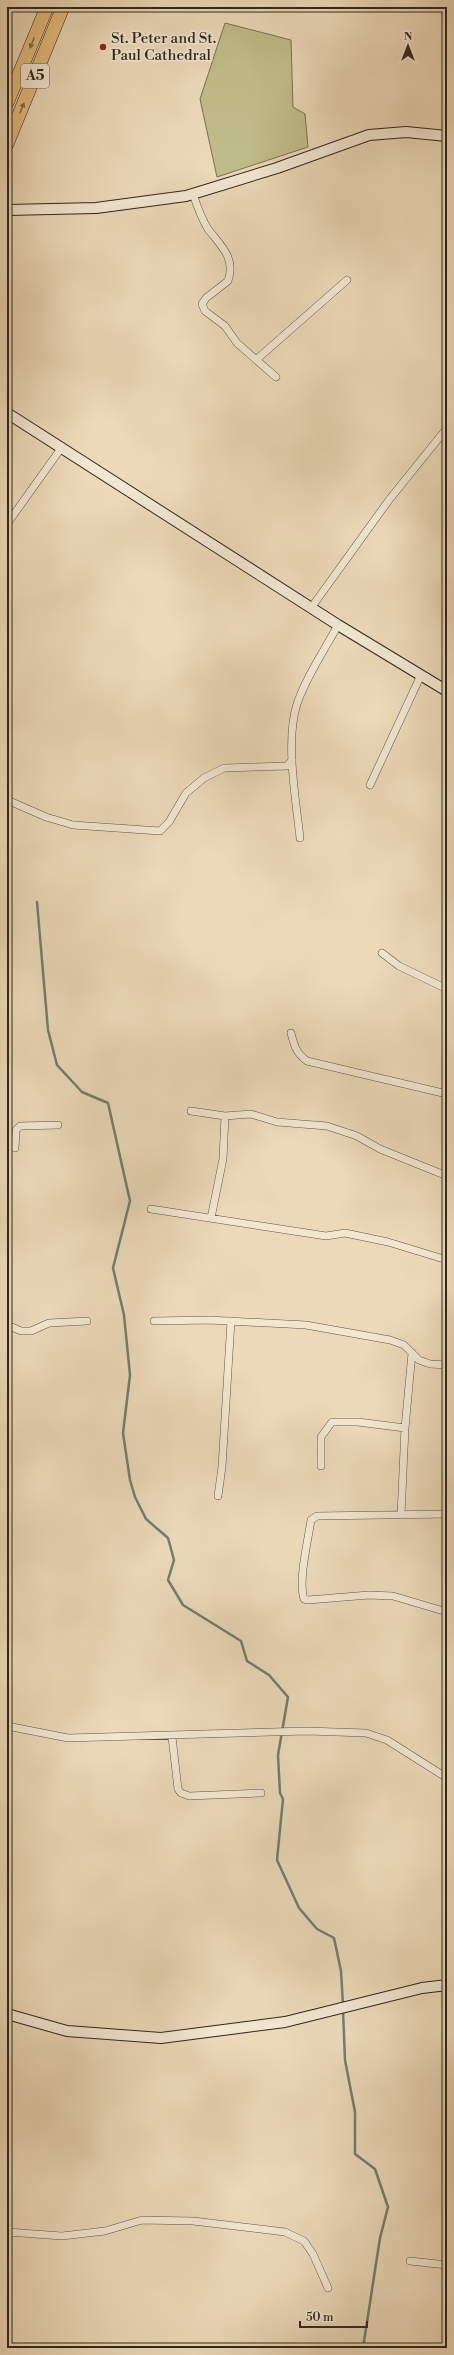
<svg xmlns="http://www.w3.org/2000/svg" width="454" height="2355" viewBox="0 0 454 2355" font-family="'Libre Bodoni',serif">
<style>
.green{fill:#c0bc89;stroke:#787152}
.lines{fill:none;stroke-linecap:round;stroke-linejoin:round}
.stream{stroke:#6e7f73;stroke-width:2.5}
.street-casing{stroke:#5f5343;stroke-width:8}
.secondary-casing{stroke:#30261c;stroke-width:12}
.highway-casing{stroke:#30261c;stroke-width:14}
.street{stroke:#f2e6d1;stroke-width:7}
.secondary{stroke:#f2e6d1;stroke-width:10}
.highway{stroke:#e6bc7c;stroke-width:13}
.oneway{fill:#826a47}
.poi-dot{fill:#8f2418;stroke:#f2e6d1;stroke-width:1.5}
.labels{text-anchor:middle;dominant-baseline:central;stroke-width:3.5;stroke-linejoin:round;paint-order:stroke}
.shield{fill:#f2e6d1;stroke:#6a6052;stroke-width:1}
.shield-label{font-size:14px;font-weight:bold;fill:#30261c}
.poi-label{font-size:15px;fill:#30261c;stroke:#f2e6d1;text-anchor:start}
</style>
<rect width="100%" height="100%" fill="#ebd9b8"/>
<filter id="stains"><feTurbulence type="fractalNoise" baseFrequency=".005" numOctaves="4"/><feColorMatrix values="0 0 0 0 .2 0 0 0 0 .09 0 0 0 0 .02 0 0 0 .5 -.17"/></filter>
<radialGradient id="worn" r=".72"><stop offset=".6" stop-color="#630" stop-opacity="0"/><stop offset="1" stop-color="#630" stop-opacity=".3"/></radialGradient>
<path class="green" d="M 225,23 L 291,40 L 293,107 L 305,114 L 308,147 L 217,177 L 200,99 Z"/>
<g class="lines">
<path class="stream" d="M 37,902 L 48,1030 L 57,1065 L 82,1092 L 108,1103 L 130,1201 L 113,1268 L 124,1315 L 130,1375 L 123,1433 L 130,1480 L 135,1497 L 146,1519 L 168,1538 L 174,1560 L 168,1580 L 183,1605 L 241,1641 L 247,1661 L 269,1675 L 288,1697 L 278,1755 L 280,1793 L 283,1799 L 277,1860 L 299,1908 L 317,1929 L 334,1938 L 341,1971 L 343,2005
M 343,2010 L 345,2060 L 355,2112 L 355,2154 L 375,2169 L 388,2207 L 380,2238 L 363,2348"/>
<g class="street-casing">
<path id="street" d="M 193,194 C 197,206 201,218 208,229 C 221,246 236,258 228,281 L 206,298 L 202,304 L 205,311 L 225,326 L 237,343 L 276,377
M 257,359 L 347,280
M 7,524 L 62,447
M 311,608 L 389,500 L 447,428
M 370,785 L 421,675
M 7,800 L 46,817 L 73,825 L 160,831 L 169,822 L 186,793 L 204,778 L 224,768 L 287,766 L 292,760
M 300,838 C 296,800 285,741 297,704 C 306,677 324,651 338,625
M 382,953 L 399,966 L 447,989
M 291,1033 C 294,1045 296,1053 307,1061 L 447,1094
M 191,1111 L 225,1116 L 251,1114 L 277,1122 L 327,1126 L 357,1136 L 380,1149 L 447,1176
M 7,1148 L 15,1148 L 16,1130 L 20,1126 L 58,1125
M 151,1209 L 326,1236 L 345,1233 L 388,1242 L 447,1260
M 211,1218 L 223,1159 L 225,1116
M 154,1321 L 209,1320 L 306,1325 L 390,1340 L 404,1345 L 419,1360 L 430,1364 L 447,1365
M 7,1325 L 21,1331 L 31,1331 L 49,1323 L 87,1321
M 321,1466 L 321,1437 L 332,1422 L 358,1422 L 405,1428
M 218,1496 L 222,1467 L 231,1321
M 447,1514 L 317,1516 L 311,1520 C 308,1541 298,1580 304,1599 L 308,1600 L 369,1595 L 393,1596 L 447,1612
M 401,1515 L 405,1428 L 412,1353
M 7,1726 L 68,1738 L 307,1731 L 366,1733 L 387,1740 L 447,1778
M 172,1737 L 178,1789 L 181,1793 L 189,1796 L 261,1793
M 7,2232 L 62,2236 L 105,2231 L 142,2220 L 193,2221 L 285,2232 L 304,2241 L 313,2254 L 328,2288
M 410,2261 L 447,2265"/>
</g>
<g class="secondary-casing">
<path id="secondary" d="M 7,210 L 96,208 L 186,196 L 277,168 L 369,135 L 406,132 L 447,136
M 7,413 L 338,625 L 447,691
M 7,2014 L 67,2031 L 161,2038 L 285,2022 L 422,1988 L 447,1985"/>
</g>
<g class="highway-casing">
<path id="highway" d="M 7,103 L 47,7
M 7,144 L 63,7"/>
</g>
<use href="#street" class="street"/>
<use href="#secondary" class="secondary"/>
<use href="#highway" class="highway"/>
</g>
<defs><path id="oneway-solid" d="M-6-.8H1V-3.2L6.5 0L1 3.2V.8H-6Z"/></defs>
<g class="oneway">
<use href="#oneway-solid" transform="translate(32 43) rotate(112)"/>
<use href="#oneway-solid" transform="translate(22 108) rotate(-68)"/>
</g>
<circle class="poi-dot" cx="103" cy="47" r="4"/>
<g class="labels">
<rect class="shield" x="21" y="64" width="28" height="24" rx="3"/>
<g class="shield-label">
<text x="35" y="76">A5</text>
</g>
<g class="poi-label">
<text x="111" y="38">St. Peter and St.<tspan x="111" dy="17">Paul Cathedral</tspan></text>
</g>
</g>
<rect width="454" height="2355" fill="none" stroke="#ebd9b8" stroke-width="24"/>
<rect x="8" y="8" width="438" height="2339" fill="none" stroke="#30261c" stroke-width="2"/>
<rect x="12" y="12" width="430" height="2331" fill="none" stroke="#30261c"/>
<g transform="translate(408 46)" stroke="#f2e6d1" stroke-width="3" paint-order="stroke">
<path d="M0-3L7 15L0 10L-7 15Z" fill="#30261c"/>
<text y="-6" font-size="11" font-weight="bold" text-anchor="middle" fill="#30261c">N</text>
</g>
<path d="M300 2321v6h67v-6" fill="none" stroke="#30261c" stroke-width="2"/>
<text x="306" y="2321" font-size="12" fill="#30261c" stroke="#f2e6d1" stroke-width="3" paint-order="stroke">50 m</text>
<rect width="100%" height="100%" filter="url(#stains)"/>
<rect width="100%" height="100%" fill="url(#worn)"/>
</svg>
